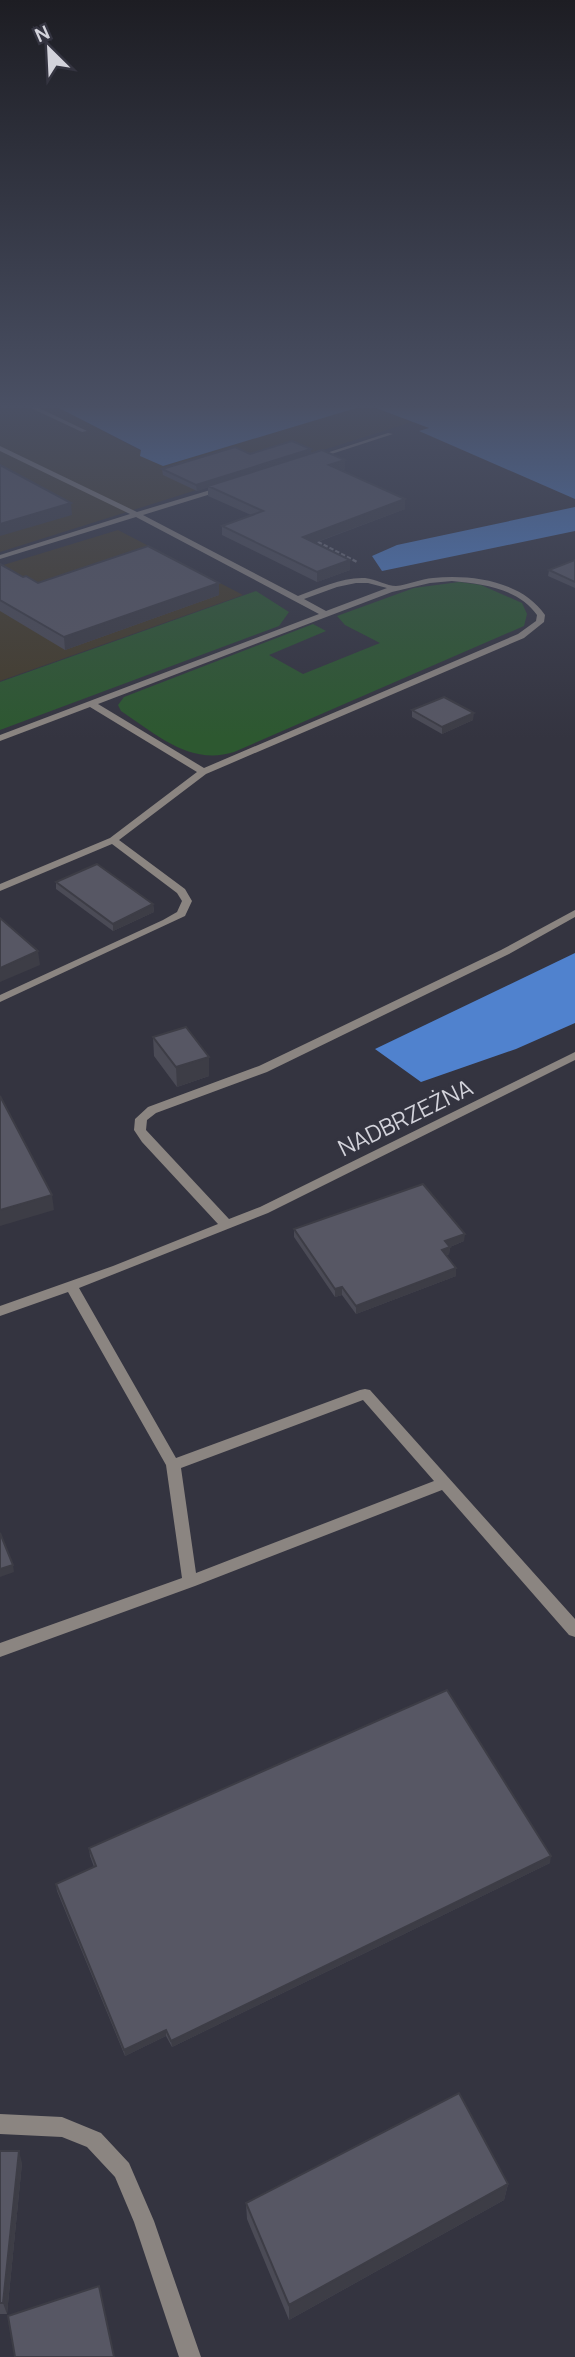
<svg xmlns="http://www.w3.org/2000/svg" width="575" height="2357" viewBox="0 0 575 2357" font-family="Manrope,sans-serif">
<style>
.commercial{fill:#443c2b}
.green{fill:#2d5830}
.water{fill:#5082ce}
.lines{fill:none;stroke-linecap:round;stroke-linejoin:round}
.path{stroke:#6f6f7a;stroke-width:2.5;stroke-dasharray:4.5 2;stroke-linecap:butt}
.minor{fill:#8b8581;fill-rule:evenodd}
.wall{fill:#4b4b56}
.shaded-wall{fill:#3d3d46}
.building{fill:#575764;stroke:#3d3d46;stroke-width:2}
.labels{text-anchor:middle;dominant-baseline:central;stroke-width:6;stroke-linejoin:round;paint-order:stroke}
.street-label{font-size:23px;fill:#d3d3db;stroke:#343440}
</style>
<rect width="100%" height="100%" fill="#343440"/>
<path class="commercial" d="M 0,408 L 59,408 L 141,451 L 163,466 L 356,408 L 375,408 L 412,422 L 0,552 Z
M 118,530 L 243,595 L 0,681 L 0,566 Z"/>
<path class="green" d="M 459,582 L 481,585 L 522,603 L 527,614 L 524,626 L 234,752 C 190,766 156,734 121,711 L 118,705 L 124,697 L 313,624 L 326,631 L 269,655 L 303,674 L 380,643 L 345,625 L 337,616 L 414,588 Z
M 256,591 L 289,612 L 279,626 L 0,730 L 0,682 Z"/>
<path class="water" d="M 59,408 L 356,408 L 163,466 L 140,456 L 141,450 Z
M 376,408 L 575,408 L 575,499 L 419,431 L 429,428 Z
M 575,507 L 575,531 L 382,571 L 372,556 L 397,545 Z
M 575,953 L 575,1023 L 516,1049 L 421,1082 L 375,1049 Z"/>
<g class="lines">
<path class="path" d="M 312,539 L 357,562"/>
<path class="minor" d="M 31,408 L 39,408 L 87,431 L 82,432 Z
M 388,433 L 393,434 L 316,459 L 311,458 Z
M 0,446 L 137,512 L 227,485 L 227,489 L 143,515 L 298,596 C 320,588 342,577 365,578 C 376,579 387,586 396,586 C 407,585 421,579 433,578 C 471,574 522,581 545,615 L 544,622 L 524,638 L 206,774 L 119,840 L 185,889 L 192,901 L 185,916 L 0,1002 L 0,995 L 163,920 L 177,912 L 182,901 L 177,893 L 112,844 L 0,891 L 0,884 L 110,838 L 197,772 L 90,707 L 0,741 L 0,735 L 319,614 L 136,517 L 0,559 L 0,555 L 130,514 L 0,451 ZM 452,581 C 482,584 518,588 537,615 L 536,621 L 518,634 L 204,768 L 98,704 L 392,592 L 430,583 ZM 356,583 L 368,583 L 387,588 L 326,611 L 304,599 L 337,587 Z
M 575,910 L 575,917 L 509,954 L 267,1072 L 156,1113 L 147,1120 L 146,1130 L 229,1219 L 260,1207 L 571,1054 L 575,1052 L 575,1060 L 268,1213 L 79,1288 L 176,1458 L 360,1390 L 365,1389 L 370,1390 L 575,1619 L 575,1637 L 569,1635 L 442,1490 L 195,1586 L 0,1657 L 0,1643 L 182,1578 L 166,1465 L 68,1292 L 0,1316 L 0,1306 L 113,1266 L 218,1224 L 142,1142 L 134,1130 L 135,1119 L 148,1107 L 259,1066 L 501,950 ZM 363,1400 L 434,1481 L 196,1573 L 181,1468 Z
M 0,2114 L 62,2117 L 101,2133 L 129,2163 L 154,2221 L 201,2357 L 179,2357 L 134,2222 L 115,2177 L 87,2147 L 62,2137 L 0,2134 Z"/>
</g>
<path class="wall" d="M 250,454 L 311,454 L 345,469 L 341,471 L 405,509 L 315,543 L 350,560 L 350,570 L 317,582 L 222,535 L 222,526 L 251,515 L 208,496 L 208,487 L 197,491 L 163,475 L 162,469 Z
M 575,560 L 575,588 L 548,576 L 549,570 Z
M 0,564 L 23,577 L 38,583 L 219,583 L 219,595 L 65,650 L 0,611 Z
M 412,710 L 473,720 L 442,734 L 412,717 Z
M 56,882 L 153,904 L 154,912 L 113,931 L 56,889 Z
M 153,1037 L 209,1076 L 177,1087 L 154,1056 Z
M 294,1229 L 464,1241 L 450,1247 L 449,1254 L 446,1256 L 456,1268 L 456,1276 L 356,1314 L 342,1295 L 335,1297 L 294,1237 Z
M 89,1848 L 550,1863 L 172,2047 L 166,2036 L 125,2056 L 57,1891 L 56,1884 L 94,1867 L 90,1856 Z
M 0,2151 L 22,2163 L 7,2314 L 0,2314 Z
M 508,2184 L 504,2200 L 289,2320 L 247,2219 L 246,2203 Z"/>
<path class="shaded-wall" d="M 311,449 L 311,455 L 197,491 L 196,485 Z
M 345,460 L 345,469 L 329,475 L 329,465 Z
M 405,499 L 405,509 L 303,547 L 303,537 Z
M 71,503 L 72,515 L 0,536 L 0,524 Z
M 350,560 L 350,570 L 317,582 L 317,572 Z
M 219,583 L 219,595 L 65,650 L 64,637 Z
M 474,713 L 473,720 L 442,734 L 442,727 Z
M 153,904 L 154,912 L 113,931 L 113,924 Z
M 38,951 L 40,965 L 0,982 L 0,968 Z
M 209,1057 L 209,1076 L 177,1087 L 176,1067 Z
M 52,1195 L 54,1210 L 0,1226 L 0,1210 Z
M 465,1234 L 464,1241 L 445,1249 L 445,1241 Z
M 450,1247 L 449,1254 L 441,1258 L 442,1250 Z
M 456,1268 L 456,1276 L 356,1314 L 356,1306 Z
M 342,1287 L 342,1295 L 335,1297 L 335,1289 Z
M 13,1565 L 14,1572 L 0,1577 L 0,1569 Z
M 551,1856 L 550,1863 L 172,2047 L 171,2041 Z
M 166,2030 L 166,2036 L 125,2056 L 124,2050 Z
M 19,2151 L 22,2163 L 7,2314 L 3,2303 Z
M 508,2184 L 504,2200 L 289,2320 L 289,2305 Z"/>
<path class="building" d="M 292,441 L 311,449 L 196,485 L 162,469 L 235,447 L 250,454 Z
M 322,450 L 345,460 L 329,465 L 405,499 L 303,537 L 350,560 L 317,572 L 222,526 L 263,511 L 208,486 Z
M 0,465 L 71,503 L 0,524 Z
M 148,546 L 219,583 L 64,637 L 0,600 L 0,564 L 23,577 L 26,576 L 38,583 Z
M 575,560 L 575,582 L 549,570 Z
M 444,697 L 474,713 L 442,727 L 412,710 Z
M 97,864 L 153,904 L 113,924 L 56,882 Z
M 0,918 L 38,951 L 0,968 Z
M 186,1027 L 209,1057 L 176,1067 L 153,1037 Z
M 0,1096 L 52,1195 L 0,1210 Z
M 423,1184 L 465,1234 L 445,1241 L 450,1247 L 442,1250 L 456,1268 L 356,1306 L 342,1287 L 335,1289 L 294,1229 Z
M 0,1533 L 13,1565 L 0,1569 Z
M 447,1690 L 551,1856 L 171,2041 L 166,2030 L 124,2050 L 56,1884 L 96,1866 L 89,1848 Z
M 459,2093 L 508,2184 L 289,2305 L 246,2203 Z
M 0,2151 L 19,2151 L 3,2303 L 0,2303 Z
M 99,2286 L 114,2357 L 15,2357 L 8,2316 Z"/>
<linearGradient id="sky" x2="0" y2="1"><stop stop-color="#1d1d23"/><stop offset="0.55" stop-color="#4a5064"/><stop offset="1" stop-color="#4a5064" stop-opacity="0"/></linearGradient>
<rect width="575" height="738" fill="url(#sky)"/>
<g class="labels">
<g class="street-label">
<text transform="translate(405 1117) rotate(-26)">NADBRZEŻNA</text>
</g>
</g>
<g transform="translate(49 49) rotate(336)" stroke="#343440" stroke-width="5" paint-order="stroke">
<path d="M0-5L12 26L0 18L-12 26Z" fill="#d3d3db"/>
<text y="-10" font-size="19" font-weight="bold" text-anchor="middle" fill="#d3d3db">N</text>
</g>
</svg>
